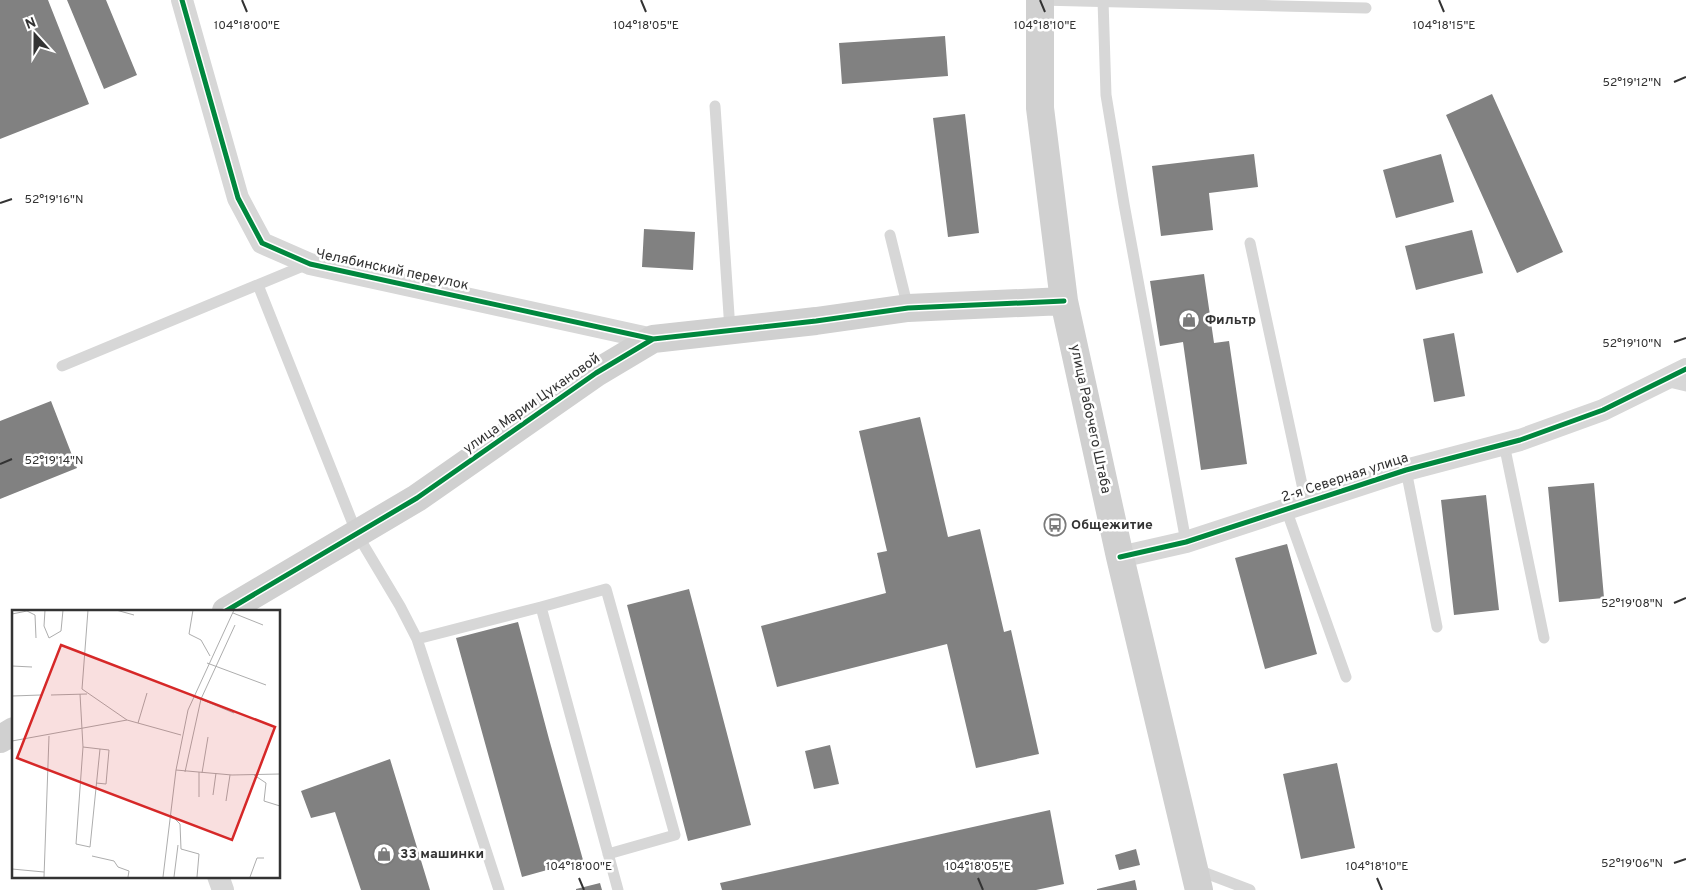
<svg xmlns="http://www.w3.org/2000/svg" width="1686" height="890" viewBox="0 0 1686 890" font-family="Overpass,sans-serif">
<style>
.building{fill:#818181}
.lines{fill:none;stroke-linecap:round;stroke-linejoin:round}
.lane{stroke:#d7d7d7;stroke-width:11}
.street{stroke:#d7d7d7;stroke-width:22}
.secondary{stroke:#d0d0d0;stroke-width:28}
.cycleway-casing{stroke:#fff;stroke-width:8}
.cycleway{stroke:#00873e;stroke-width:5}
.ticks{fill:none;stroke:#333;stroke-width:2}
.labels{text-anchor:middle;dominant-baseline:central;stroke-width:5;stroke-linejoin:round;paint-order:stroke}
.street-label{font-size:14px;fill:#333;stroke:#fff}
.poi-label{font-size:14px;font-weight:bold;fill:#333;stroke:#fff;text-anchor:start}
.inset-road{fill:none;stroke:#adadad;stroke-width:1}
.view{fill:#d62828;fill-opacity:0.15;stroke:#d62828;stroke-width:2.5}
.inset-edge{fill:none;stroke:#333;stroke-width:2.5}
.ticks-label{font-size:12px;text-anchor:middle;fill:#333;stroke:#fff;stroke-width:5;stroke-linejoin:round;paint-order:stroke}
</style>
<rect width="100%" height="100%" fill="#fff"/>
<path class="building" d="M 0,0 L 48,0 L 89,104 L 0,139 Z
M 67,0 L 106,0 L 137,75 L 104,89 Z
M 945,36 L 948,76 L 842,84 L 839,43 Z
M 1492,94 L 1563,252 L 1517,273 L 1446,115 Z
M 965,114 L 979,233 L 948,237 L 933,118 Z
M 1254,154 L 1258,187 L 1209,193 L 1213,230 L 1161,236 L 1152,166 Z
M 1441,154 L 1454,202 L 1396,218 L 1383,170 Z
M 644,229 L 695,232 L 693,270 L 642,267 Z
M 1472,230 L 1483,273 L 1416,290 L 1405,246 Z
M 1204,274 L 1214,343 L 1229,341 L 1247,464 L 1201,470 L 1183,342 L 1160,346 L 1150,281 Z
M 1454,333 L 1465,396 L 1434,402 L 1423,339 Z
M 51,401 L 77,468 L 0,499 L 0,421 Z
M 920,417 L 948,537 L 980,529 L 1004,632 L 1011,630 L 1039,754 L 976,768 L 947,644 L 777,687 L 761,626 L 886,593 L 877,553 L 887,551 L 859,431 Z
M 1594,483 L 1604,598 L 1559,602 L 1548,487 Z
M 1486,495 L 1499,610 L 1454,615 L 1441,500 Z
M 1287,544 L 1317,654 L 1265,669 L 1235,558 Z
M 689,589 L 751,825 L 688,841 L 627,605 Z
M 518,622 L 549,739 L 583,860 L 522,877 L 456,638 Z
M 830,745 L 839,784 L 814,789 L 805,751 Z
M 390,759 L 430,890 L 361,890 L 335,812 L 311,818 L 301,791 Z
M 1337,763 L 1355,848 L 1301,859 L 1283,774 Z
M 1050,810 L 1064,884 L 1036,890 L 722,890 L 720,883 Z
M 1136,849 L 1140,865 L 1119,870 L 1115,855 Z
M 1135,880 L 1137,890 L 1097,890 L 1097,889 Z
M 600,883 L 602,890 L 576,890 L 576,889 Z"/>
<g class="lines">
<path class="lane" d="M 1040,0 L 1366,8
M 1103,0 L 1106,95 L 1124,204 L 1186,542
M 715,106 L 730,330
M 890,235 L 908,308
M 1250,243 L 1306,503
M 258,285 L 357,534 L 400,606 L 417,639 L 499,890
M 62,366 L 308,264
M 1665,381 L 1686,386
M 1504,444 L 1544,638
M 1406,470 L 1437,627
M 1286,509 L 1346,677
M 541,607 L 606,589 L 675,835 L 608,854
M 417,639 L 541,607 L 618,890
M 1195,869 L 1250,890"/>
<path class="street" d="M 182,0 L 238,198 L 262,243 L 310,264 L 653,339
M 1120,557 L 1186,542 L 1406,470 L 1520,440 L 1603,410 L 1686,369
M 218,876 L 223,890"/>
<path class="secondary" d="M 1040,0 L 1040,108 L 1064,301 L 1120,557 L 1199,890
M 226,611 L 417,498 L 596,373 L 653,339 L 816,321 L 908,308 L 1064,301
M 0,739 L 14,731"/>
<g class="cycleway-casing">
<path id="cycleway" d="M 182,0 L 238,198 L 262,243 L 310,264 L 653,339
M 1120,557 L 1186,542 L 1406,470 L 1520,440 L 1603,410 L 1686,369
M 226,611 L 417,498 L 596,373 L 653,339 L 816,321 L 908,308 L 1064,301"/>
</g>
<use href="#cycleway" class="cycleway"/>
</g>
<path class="ticks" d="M 242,0 L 247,12M 641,0 L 646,12M 1040,0 L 1045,12M 1439,0 L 1444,12M 1674,82 L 1686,77M 0,203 L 12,199M 1674,342 L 1686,338M 0,464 L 12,459M 1674,603 L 1686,598M 1674,863 L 1686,859M 579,878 L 584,890M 978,878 L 983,890M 1377,878 L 1382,890"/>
<defs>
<g id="shop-ring" transform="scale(1.125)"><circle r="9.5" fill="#fff" stroke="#7a7a7a" stroke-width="1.5"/><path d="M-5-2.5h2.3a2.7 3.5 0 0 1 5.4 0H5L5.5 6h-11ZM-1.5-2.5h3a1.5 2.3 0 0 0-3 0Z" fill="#7a7a7a"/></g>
<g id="bus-ring" transform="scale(1.125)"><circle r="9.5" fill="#fff" stroke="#7a7a7a" stroke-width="1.5"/><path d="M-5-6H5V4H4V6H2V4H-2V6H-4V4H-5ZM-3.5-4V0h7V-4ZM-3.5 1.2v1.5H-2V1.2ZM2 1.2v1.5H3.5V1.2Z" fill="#7a7a7a"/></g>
</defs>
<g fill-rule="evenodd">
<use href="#shop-ring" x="1189" y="320"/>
<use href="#bus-ring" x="1055" y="525"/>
<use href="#shop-ring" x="384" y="854"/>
</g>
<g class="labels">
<g class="street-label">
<text transform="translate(392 270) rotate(12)">Челябинский переулок</text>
<text transform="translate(532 404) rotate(-35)">улица Марии Цукановой</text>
<text transform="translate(1090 419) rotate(78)">улица Рабочего Штаба</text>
<text transform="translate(1345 478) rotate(-18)">2-я Северная улица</text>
</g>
<g class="poi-label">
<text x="1205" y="320">Фильтр</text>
<text x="1071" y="525">Общежитие</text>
<text x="400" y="854">33 машинки</text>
</g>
</g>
<g transform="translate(12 610)">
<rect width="268" height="268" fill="#fff"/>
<path class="inset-road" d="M 33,0 L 32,16 L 37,28 L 49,21 L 51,0M 76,0 L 70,79 L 115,110M 104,0 L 122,5M 181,0 L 177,24 L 189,30 L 198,46M 221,3 L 251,15M 0,4 L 15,1 L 23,5 L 24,28M 195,53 L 254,75M 0,56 L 20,57M 68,84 L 71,137 L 64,234 L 78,237 L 88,139 L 71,137M 39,85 L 75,84M 0,86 L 29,85M 181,86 L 222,103M 126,113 L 135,83M 0,131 L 115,110 L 169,125M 164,160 L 220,165 L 268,164M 173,162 L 189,89 L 223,15M 190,163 L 196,127M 242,165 L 254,173 L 252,191 L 268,196M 84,173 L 94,174 L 97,140 L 88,139M 201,185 L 204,163M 187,187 L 187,162M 214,191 L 218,165M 158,204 L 168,214 L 169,239 L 187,244 L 185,267M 80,246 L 102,251 L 106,257 L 117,261 L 116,267M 0,259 L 32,262M 32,267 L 37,126M 151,267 L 164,160 L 176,100 L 222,0M 162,267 L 166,235M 238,267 L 245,248 L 252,248"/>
<path class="view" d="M 49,35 L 263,117 L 220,230 L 5,148 Z"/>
<rect width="268" height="268" class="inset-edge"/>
</g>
<g class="ticks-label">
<text x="646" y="29">104°18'05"E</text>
<text x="247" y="29">104°18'00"E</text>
<text x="1045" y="29">104°18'10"E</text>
<text x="1444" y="29">104°18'15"E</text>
<text x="1632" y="86">52°19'12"N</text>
<text x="54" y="203">52°19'16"N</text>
<text x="1632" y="347">52°19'10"N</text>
<text x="54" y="464">52°19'14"N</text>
<text x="1632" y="607">52°19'08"N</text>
<text x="1632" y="867">52°19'06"N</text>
<text x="579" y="870">104°18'00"E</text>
<text x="978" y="870">104°18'05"E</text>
<text x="1377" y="870">104°18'10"E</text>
</g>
<g transform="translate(35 35) rotate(339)" stroke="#ffffff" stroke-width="4" paint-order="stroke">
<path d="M0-4L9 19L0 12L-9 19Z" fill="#333333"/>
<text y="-8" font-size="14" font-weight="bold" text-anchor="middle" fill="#333333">N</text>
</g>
</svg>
